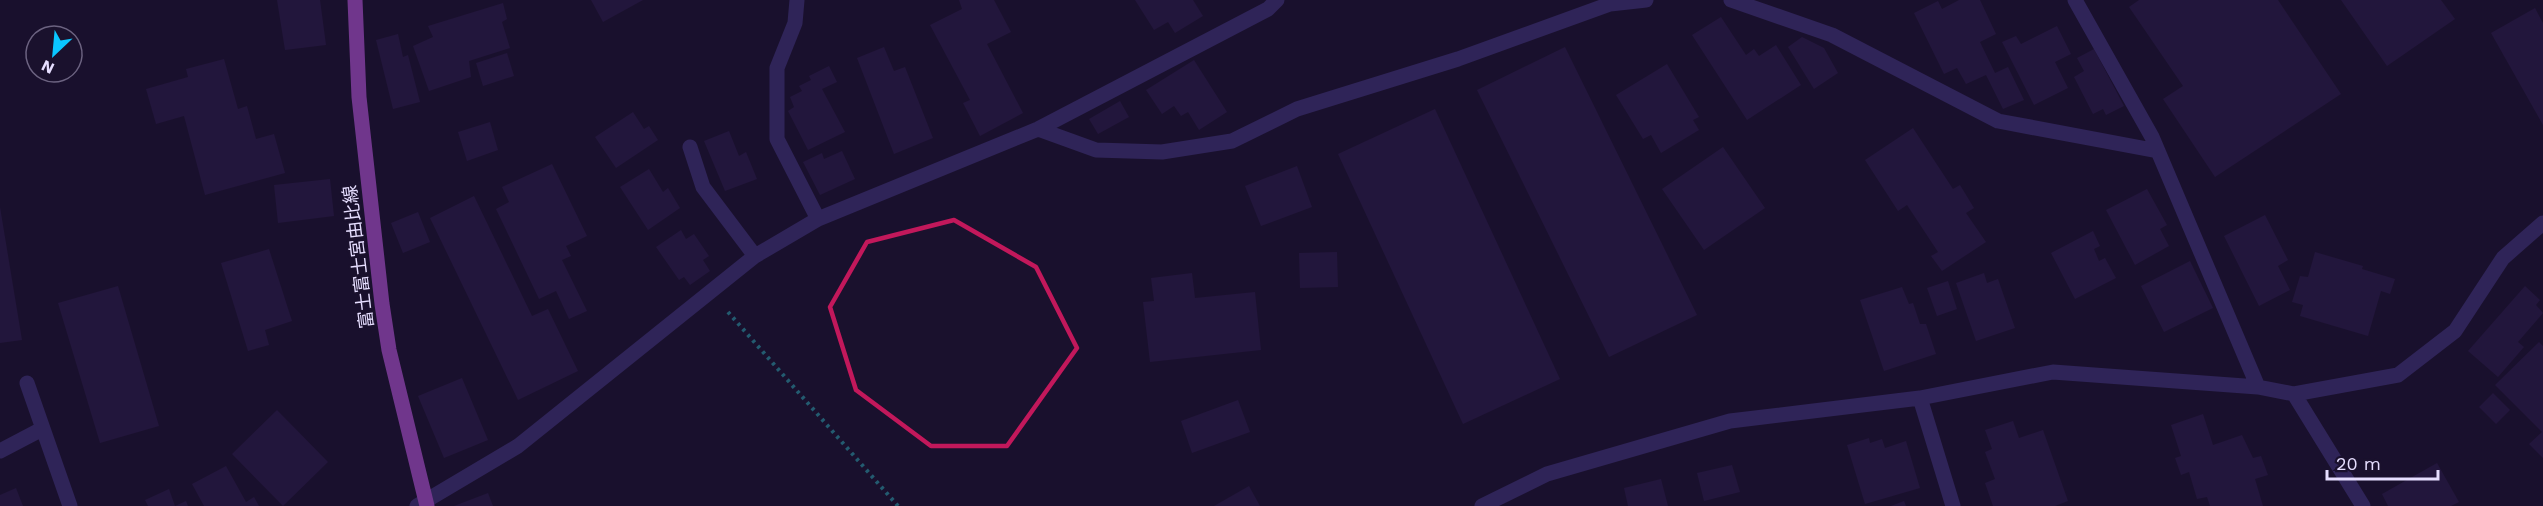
<svg xmlns="http://www.w3.org/2000/svg" width="2543" height="506" viewBox="0 0 2543 506" font-family="'Work Sans','Noto Sans JP',sans-serif">
<style>
.building{fill:#2e1d4e}
.lines{fill:none;stroke-linecap:round;stroke-linejoin:round}
.path{stroke:#2fb7c1;stroke-width:4;stroke-dasharray:3 4.5;stroke-linecap:butt}
.minor{stroke:#4a3c8d;stroke-width:15}
.major{stroke:#da65ff;stroke-width:15}
.marked{fill:none;stroke:#c2185b;stroke-width:4.5;stroke-linejoin:round}
.labels{text-anchor:middle;dominant-baseline:central;stroke-width:4.5;stroke-linejoin:round;paint-order:stroke}
.street-label{font-size:18px;fill:#e6deff;stroke:#1a112d}
</style>
<rect width="100%" height="100%" fill="#1a112d"/>
<path class="building" d="M 277,0 L 320,0 L 326,45 L 285,50 Z
M 591,0 L 643,0 L 603,22 Z
M 959,0 L 994,0 L 1011,32 L 987,44 L 1023,113 L 980,136 L 963,103 L 970,100 L 930,25 L 962,9 Z
M 1135,0 L 1193,0 L 1203,16 L 1175,33 L 1168,22 L 1154,30 Z
M 1959,0 L 1980,0 L 1996,34 L 1980,42 L 1995,73 L 2008,67 L 2024,100 L 2003,109 L 1986,75 L 1966,84 L 1957,68 L 1944,74 L 1914,13 L 1938,1 L 1942,9 Z
M 2139,0 L 2278,0 L 2341,94 L 2215,177 L 2163,99 L 2183,86 L 2129,7 Z
M 2341,0 L 2441,0 L 2455,19 L 2387,66 Z
M 503,3 L 507,19 L 502,22 L 510,48 L 469,61 L 471,77 L 429,91 L 413,46 L 433,37 L 428,26 Z
M 2535,8 L 2543,23 L 2543,125 L 2491,33 Z
M 1721,17 L 1746,55 L 1754,49 L 1759,56 L 1776,45 L 1801,85 L 1747,120 L 1692,35 Z
M 2057,26 L 2071,54 L 2055,62 L 2068,88 L 2034,105 L 2002,42 L 2016,36 L 2021,44 Z
M 398,34 L 403,57 L 408,55 L 420,102 L 393,109 L 376,40 Z
M 1802,37 L 1824,48 L 1838,73 L 1814,89 L 1788,47 Z
M 884,47 L 894,71 L 905,67 L 933,138 L 894,154 L 857,58 Z
M 1565,47 L 1697,315 L 1609,357 L 1477,90 Z
M 2094,49 L 2124,106 L 2106,115 L 2103,109 L 2093,114 L 2074,77 L 2084,71 L 2077,58 Z
M 507,53 L 514,76 L 483,86 L 476,63 Z
M 224,59 L 238,109 L 247,106 L 256,139 L 274,134 L 285,173 L 205,195 L 184,116 L 156,124 L 146,89 L 188,77 L 186,69 Z
M 1194,60 L 1227,112 L 1199,130 L 1188,112 L 1181,116 L 1174,106 L 1162,114 L 1146,90 Z
M 1667,64 L 1699,117 L 1693,120 L 1699,130 L 1661,153 L 1651,135 L 1643,139 L 1616,95 Z
M 829,66 L 837,82 L 822,89 L 845,132 L 808,150 L 788,111 L 794,107 L 790,97 L 802,91 L 799,86 L 811,80 L 809,76 Z
M 1120,101 L 1129,117 L 1098,134 L 1089,119 Z
M 1435,109 L 1560,379 L 1463,424 L 1338,154 Z
M 633,112 L 644,129 L 649,126 L 658,140 L 616,168 L 595,137 Z
M 490,122 L 498,150 L 467,161 L 458,132 Z
M 1913,128 L 1953,189 L 1960,185 L 1974,208 L 1966,213 L 1986,242 L 1942,271 L 1931,256 L 1938,252 L 1907,205 L 1898,211 L 1865,160 Z
M 729,131 L 739,156 L 746,152 L 757,179 L 725,191 L 704,141 Z
M 1723,147 L 1765,208 L 1704,250 L 1662,189 Z
M 842,151 L 855,179 L 820,195 L 803,162 L 822,153 L 824,159 Z
M 552,164 L 587,236 L 566,246 L 571,256 L 562,260 L 587,311 L 569,319 L 556,291 L 539,299 L 496,209 L 509,202 L 502,187 Z
M 1297,166 L 1312,207 L 1261,226 L 1245,186 Z
M 649,169 L 663,192 L 668,188 L 680,208 L 648,230 L 620,187 Z
M 330,179 L 334,216 L 278,223 L 274,185 Z
M 2147,189 L 2167,225 L 2160,229 L 2169,246 L 2135,265 L 2106,210 Z
M 474,196 L 532,316 L 548,309 L 578,371 L 518,400 L 430,218 Z
M 0,207 L 22,340 L 0,343 Z
M 418,212 L 430,242 L 403,253 L 391,223 Z
M 2265,215 L 2288,260 L 2278,266 L 2290,290 L 2259,306 L 2224,236 Z
M 681,230 L 686,239 L 694,234 L 709,256 L 703,260 L 710,271 L 690,285 L 684,277 L 679,280 L 656,247 Z
M 2093,231 L 2100,246 L 2094,249 L 2099,261 L 2105,258 L 2116,278 L 2075,299 L 2051,253 Z
M 269,249 L 292,321 L 265,330 L 269,345 L 248,351 L 221,263 Z
M 1337,252 L 1338,287 L 1300,288 L 1299,253 Z
M 2315,252 L 2363,266 L 2362,269 L 2395,279 L 2390,294 L 2381,291 L 2368,336 L 2300,316 L 2303,305 L 2292,302 L 2300,276 L 2308,277 Z
M 2190,261 L 2213,308 L 2164,332 L 2141,286 Z
M 1192,273 L 1195,298 L 1255,292 L 1261,350 L 1150,362 L 1143,302 L 1154,301 L 1151,278 Z
M 1984,273 L 1987,283 L 1998,279 L 2015,328 L 1976,341 L 1956,283 Z
M 1948,281 L 1957,309 L 1937,316 L 1927,288 Z
M 118,286 L 159,426 L 100,443 L 58,303 Z
M 2525,286 L 2540,300 L 2536,305 L 2543,313 L 2518,342 L 2524,347 L 2498,377 L 2468,351 Z
M 1902,287 L 1909,304 L 1913,303 L 1920,324 L 1926,324 L 1936,354 L 1884,371 L 1860,300 Z
M 2539,342 L 2543,346 L 2543,458 L 2529,444 L 2542,432 L 2495,385 Z
M 462,378 L 488,440 L 444,458 L 418,396 Z
M 2493,393 L 2510,410 L 2496,424 L 2479,407 Z
M 1238,400 L 1250,432 L 1192,453 L 1181,421 Z
M 277,410 L 328,462 L 283,506 L 232,454 Z
M 2203,414 L 2213,445 L 2242,435 L 2253,458 L 2261,456 L 2268,475 L 2255,479 L 2263,506 L 2210,506 L 2207,497 L 2197,499 L 2189,472 L 2181,475 L 2175,458 L 2181,456 L 2171,425 Z
M 2013,421 L 2019,438 L 2043,430 L 2068,501 L 2055,506 L 1993,506 L 1985,483 L 1995,479 L 1985,452 L 1992,449 L 1985,430 Z
M 1869,438 L 1870,443 L 1882,439 L 1885,448 L 1906,441 L 1920,488 L 1865,504 L 1847,445 Z
M 2437,463 L 2459,502 L 2451,506 L 2388,506 L 2382,494 Z
M 1732,465 L 1740,492 L 1704,501 L 1697,473 Z
M 226,466 L 246,502 L 254,497 L 259,506 L 204,506 L 192,484 Z
M 1661,479 L 1668,506 L 1628,506 L 1624,488 Z
M 1249,486 L 1260,506 L 1214,506 Z
M 16,488 L 23,506 L 0,506 L 0,495 Z
M 169,489 L 175,506 L 186,501 L 188,506 L 148,506 L 145,500 Z
M 488,493 L 493,506 L 454,506 Z
M 1904,501 L 1906,506 L 1891,506 Z"/>
<g class="lines">
<path class="path" d="M 728,312 L 898,506"/>
<path class="minor" d="M 797,0 L 795,23 L 777,68 L 777,139 L 818,219
M 1731,0 L 1832,35 L 1998,121 L 2158,151
M 2075,0 L 2152,137 L 2258,387
M 1038,129 L 1096,150 L 1162,152 L 1232,141 L 1297,109 L 1458,59 L 1610,4 L 1646,0
M 690,147 L 703,187 L 755,256
M 27,383 L 70,506
M 2294,394 L 2363,506
M 1920,398 L 1953,506
M 0,451 L 42,429
M 417,506 L 518,446 L 755,256 L 818,219 L 1038,129 L 1268,9 L 1277,0
M 1482,506 L 1547,474 L 1730,421 L 1920,398 L 2053,372 L 2258,387 L 2294,394 L 2398,375 L 2455,331 L 2503,258 L 2543,223"/>
<path class="major" d="M 355,0 L 359,97 L 382,304 L 389,350 L 427,506"/>
</g>
<path d="M0 0H2543V506H0ZM 954,220 L 1036,267 L 1077,348 L 1007,446 L 931,446 L 856,390 L 830,307 L 867,242 Z" fill="#1a112d" fill-opacity=".55" fill-rule="evenodd"/>
<path class="marked" d="M 954,220 L 1036,267 L 1077,348 L 1007,446 L 931,446 L 856,390 L 830,307 L 867,242 Z"/>
<g class="labels">
<g class="street-label">
<text transform="translate(358 257) rotate(-97)">富士富士宮由比線</text>
</g>
</g>
<g transform="translate(54 54) rotate(206)"><circle r="28" fill="#1a112d" stroke="#6c6381" stroke-width="1.5"/>
<path d="M0-4.5L10 22L0 15L-10 22Z" fill="#0ac6ff"/>
<text y="-9" font-size="16" font-weight="bold" text-anchor="middle" fill="#e6deff">N</text>
</g>
<path d="M2327 470v9h111v-9" fill="none" stroke="#e6deff" stroke-width="3"/>
<text x="2336" y="470" font-size="18" fill="#e6deff" stroke="#1a112d" stroke-width="4.5" paint-order="stroke">20 m</text>
</svg>
